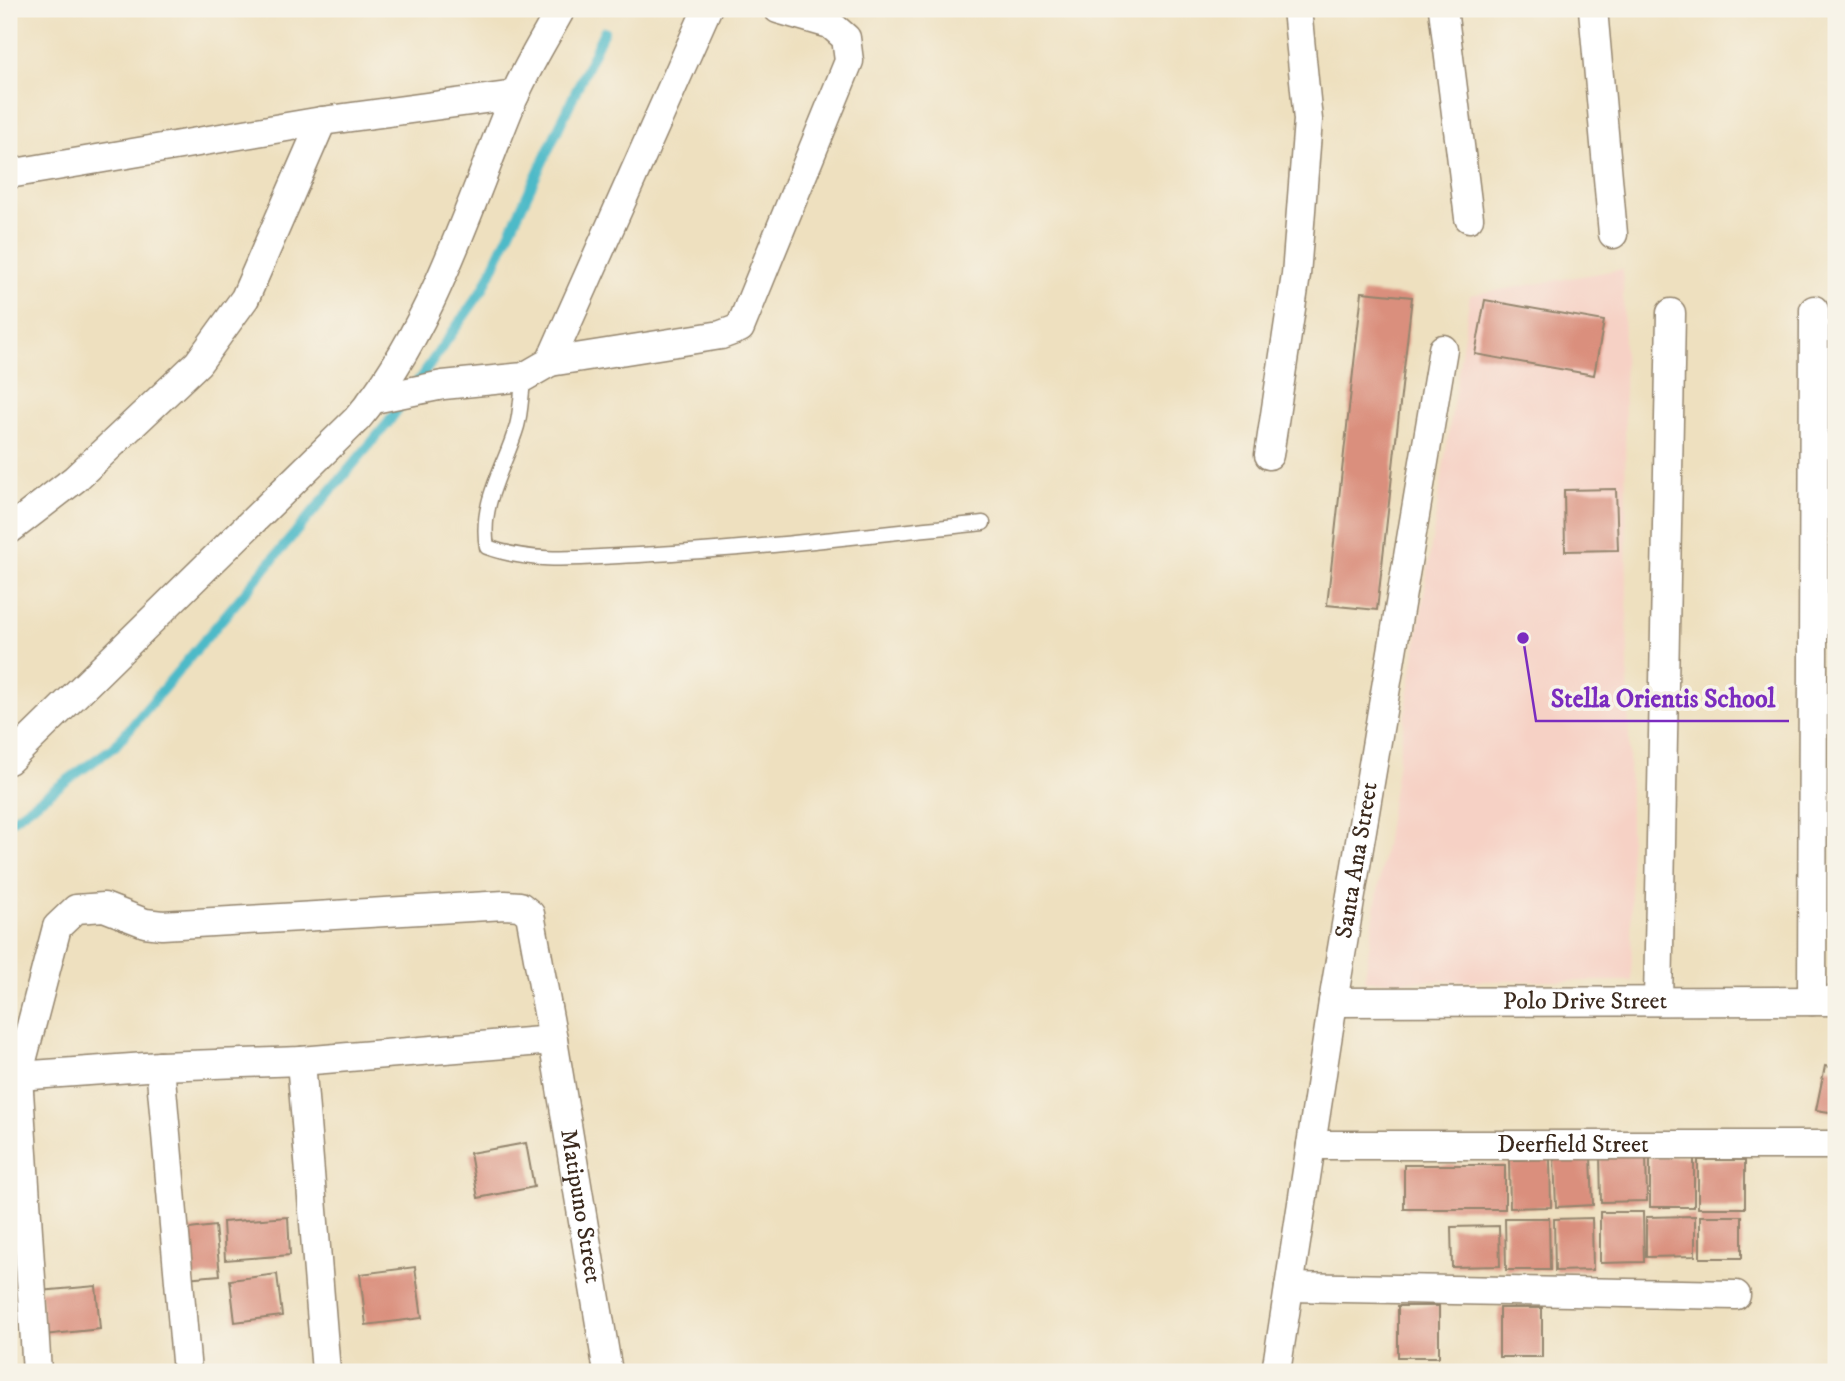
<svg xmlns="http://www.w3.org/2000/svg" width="1845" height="1381" viewBox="0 0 1845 1381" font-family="'IM FELL DW Pica',serif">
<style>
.built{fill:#f6d1c5}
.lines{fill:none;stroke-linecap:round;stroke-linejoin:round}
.stream{stroke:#4dbac8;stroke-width:10}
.building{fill:#da8f7d}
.lane-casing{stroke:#94856e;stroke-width:17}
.street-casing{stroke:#94856e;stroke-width:31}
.lane{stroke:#fff;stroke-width:14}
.street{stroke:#fff;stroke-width:28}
.labels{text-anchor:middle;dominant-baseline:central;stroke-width:7;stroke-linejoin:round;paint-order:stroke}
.street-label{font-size:24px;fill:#3b2a1e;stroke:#f7f3e8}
.leader{fill:none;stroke:#7b2cbf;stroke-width:2.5}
.callout-dot{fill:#7b2cbf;stroke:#f7f3e8;stroke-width:2.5}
.callout-label{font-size:26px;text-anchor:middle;font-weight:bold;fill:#7b2cbf;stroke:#f7f3e8;stroke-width:7;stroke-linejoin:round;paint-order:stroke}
</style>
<rect width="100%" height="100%" fill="#f7f3e8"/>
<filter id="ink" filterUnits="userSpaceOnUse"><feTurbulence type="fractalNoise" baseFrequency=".0143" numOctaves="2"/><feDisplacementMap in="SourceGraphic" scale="14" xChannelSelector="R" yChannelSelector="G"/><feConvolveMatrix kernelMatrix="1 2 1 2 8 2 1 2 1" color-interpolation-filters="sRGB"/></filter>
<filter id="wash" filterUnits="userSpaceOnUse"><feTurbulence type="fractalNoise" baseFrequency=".00686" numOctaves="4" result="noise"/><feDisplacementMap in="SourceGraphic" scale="28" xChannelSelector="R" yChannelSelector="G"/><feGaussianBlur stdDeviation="1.57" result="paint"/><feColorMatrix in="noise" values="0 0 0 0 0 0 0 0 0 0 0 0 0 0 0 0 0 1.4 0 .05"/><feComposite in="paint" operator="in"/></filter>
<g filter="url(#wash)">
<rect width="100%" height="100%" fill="#eee0bf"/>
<path class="built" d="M 1623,269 L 1632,981 L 1364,981 L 1470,295 Z"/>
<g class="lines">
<path class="stream" d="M 416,384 L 483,289 L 604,31
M 9,822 L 115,746 L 388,423 L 405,399"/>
</g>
<g id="blocks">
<path class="building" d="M 1362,292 L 1412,297 L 1377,610 L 1327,605 Z
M 1485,300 L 1604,321 L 1594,375 L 1475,354 Z
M 1616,489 L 1618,550 L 1565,551 L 1564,490 Z
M 1825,1066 L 1836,1068 L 1836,1113 L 1816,1110 Z
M 526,1143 L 534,1187 L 478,1198 L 470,1153 Z
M 1646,1153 L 1647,1201 L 1601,1202 L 1600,1154 Z
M 1591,1157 L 1593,1205 L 1556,1207 L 1554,1158 Z
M 1650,1157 L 1694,1157 L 1694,1207 L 1650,1207 Z
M 1550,1159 L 1551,1207 L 1510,1208 L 1509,1160 Z
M 1698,1160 L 1745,1160 L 1745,1208 L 1698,1208 Z
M 1404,1165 L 1505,1165 L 1505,1209 L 1404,1209 Z
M 1600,1212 L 1643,1212 L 1644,1262 L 1600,1263 Z
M 1695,1216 L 1695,1256 L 1646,1257 L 1646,1217 Z
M 1700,1216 L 1742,1216 L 1742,1258 L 1700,1258 Z
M 288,1217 L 290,1255 L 225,1260 L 223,1222 Z
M 1505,1218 L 1549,1218 L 1550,1270 L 1506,1270 Z
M 1592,1218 L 1593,1270 L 1555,1271 L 1554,1219 Z
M 215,1226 L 220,1275 L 185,1278 L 181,1230 Z
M 1499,1226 L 1500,1266 L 1452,1267 L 1451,1227 Z
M 415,1267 L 422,1318 L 366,1325 L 360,1274 Z
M 277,1274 L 282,1316 L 235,1322 L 230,1280 Z
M 96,1286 L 100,1329 L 44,1335 L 40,1291 Z
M 1398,1306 L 1439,1306 L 1439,1357 L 1398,1357 Z
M 1499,1308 L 1542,1308 L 1542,1357 L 1499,1357 Z"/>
</g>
</g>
<g filter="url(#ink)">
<use href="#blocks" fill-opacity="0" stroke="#94856e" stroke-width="2"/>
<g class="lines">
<g class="lane-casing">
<path id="lane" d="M 524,377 C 521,393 521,411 517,426 C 505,467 479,503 487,547 C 536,565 587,557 639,555 C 754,549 868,535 983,523"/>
</g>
<g class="street-casing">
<g id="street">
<path d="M 1443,9 L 1469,218"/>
<path d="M 1593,9 L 1613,234"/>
<path d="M 9,174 L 322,121 L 515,95"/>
<path d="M 550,362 L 721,335 L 740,328 L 849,61 L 846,38 L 830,24 L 778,9"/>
<path d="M 374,399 L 443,385 L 524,377 L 550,362 L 707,9"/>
<path d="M 1269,455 L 1296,275 L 1308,120 L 1297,9"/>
<path d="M 9,530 L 75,479 L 198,363 L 245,298 L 322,121"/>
<path d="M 9,760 L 357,419 C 431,333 470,202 513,99 C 526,68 545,38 561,9"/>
<path d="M 1658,1001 L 1671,313"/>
<path d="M 1812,1001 L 1814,310"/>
<path id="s1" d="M 1333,1002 L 1836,1001"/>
<path d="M 301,1061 L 326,1372"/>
<path d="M 160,1066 L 187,1372"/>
<path d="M 18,1076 L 160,1066 L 301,1061 L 553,1040"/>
<path id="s2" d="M 1311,1145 L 1836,1145"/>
<path d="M 1289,1287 L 1736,1295"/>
<path id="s3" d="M 37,1372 L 18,1076 L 57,927 L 76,909 L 104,907 L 145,923 L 162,925 L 505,905 L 520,906 L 530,914 L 553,1040 L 608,1372"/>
<path id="s4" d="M 1276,1372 L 1333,1002 L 1443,349"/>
</g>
</g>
<use href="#lane" class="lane"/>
<use href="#street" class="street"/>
</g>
</g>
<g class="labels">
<g class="street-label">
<text stroke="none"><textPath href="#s4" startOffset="518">Santa Ana Street</textPath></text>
<text stroke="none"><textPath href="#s1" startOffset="252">Polo Drive Street</textPath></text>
<text stroke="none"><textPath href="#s2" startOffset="262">Deerfield Street</textPath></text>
<text stroke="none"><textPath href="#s3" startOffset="1234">Matipuno Street</textPath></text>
</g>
</g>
<path class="leader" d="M1523 638L1536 721H1789"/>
<circle class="callout-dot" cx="1523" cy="638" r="7"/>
<g class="callout-label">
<text x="1663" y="707">Stella Orientis School</text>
</g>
<rect width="1845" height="1381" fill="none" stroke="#f7f3e8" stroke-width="35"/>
</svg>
